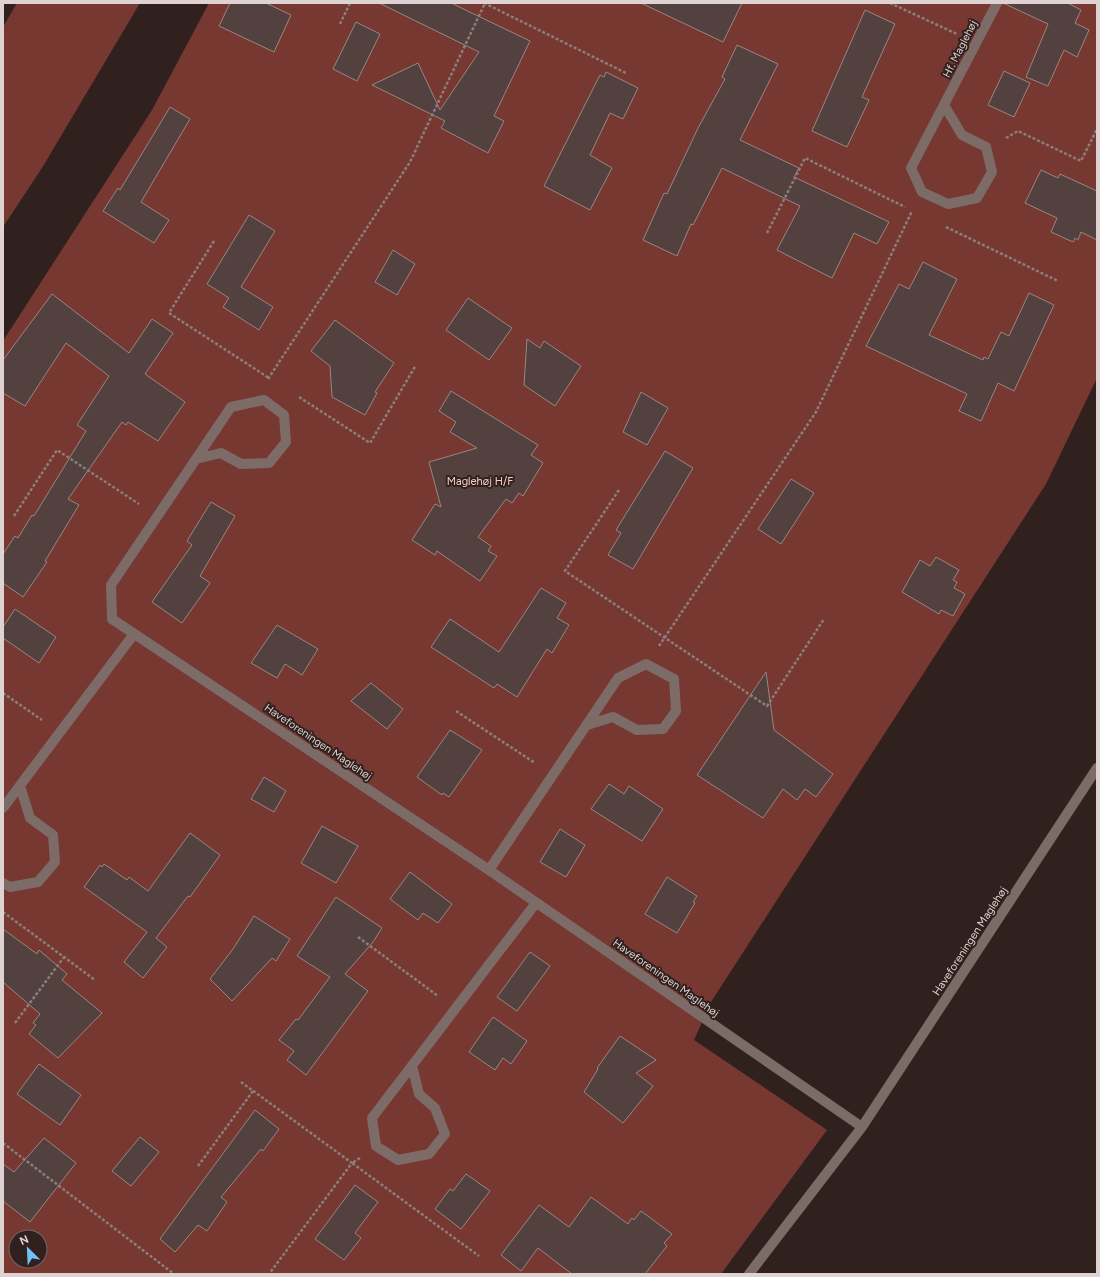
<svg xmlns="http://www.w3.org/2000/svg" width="1100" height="1277" viewBox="0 0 1100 1277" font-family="Figtree,sans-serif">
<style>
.green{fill:#763830;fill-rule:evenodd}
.building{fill:#52413e;stroke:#998683}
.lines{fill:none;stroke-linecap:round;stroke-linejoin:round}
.path{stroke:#8b7e7d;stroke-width:2.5;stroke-dasharray:3 2;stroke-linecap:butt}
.minor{stroke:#7d6b68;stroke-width:10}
.labels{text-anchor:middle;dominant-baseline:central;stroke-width:4;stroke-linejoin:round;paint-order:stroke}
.street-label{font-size:11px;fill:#ded3d2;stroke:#30211f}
.park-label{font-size:11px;fill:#fdcfc8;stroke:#30211f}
</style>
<rect width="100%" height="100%" fill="#30211f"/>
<path class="green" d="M 17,3 L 140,3 L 42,168 L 3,227 L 3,27 Z
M 209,3 L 1097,3 L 1097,378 L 1046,484 L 711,1002 L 694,1040 L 827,1130 L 721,1274 L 3,1274 L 3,341 L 152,110 ZM 16,1237 L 40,1237 L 40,1261 L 16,1261 Z"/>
<path class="building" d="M 230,3 L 266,3 L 291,15 L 274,52 L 219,26 Z
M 379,3 L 451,3 L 530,41 L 494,116 L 504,121 L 488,153 L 441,128 L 445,121 L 372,85 L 418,63 L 440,110 L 479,52 Z
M 641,3 L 742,3 L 723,42 Z
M 1003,3 L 1068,3 L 1081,10 L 1075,23 L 1089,30 L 1077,57 L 1064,50 L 1048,86 L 1026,77 L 1048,24 Z
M 865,10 L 895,24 L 862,97 L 869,100 L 847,147 L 812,131 Z
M 356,22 L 380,34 L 357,81 L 333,69 Z
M 737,45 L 778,64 L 740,140 L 799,168 L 794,177 L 889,222 L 877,244 L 854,233 L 832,278 L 777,250 L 800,206 L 722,168 L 693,225 L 691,224 L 677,256 L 643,240 L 664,193 L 667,194 L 698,128 L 725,79 L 722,77 Z
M 1004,71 L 1030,83 L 1014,117 L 988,105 Z
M 606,72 L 638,88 L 623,119 L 610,113 L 590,155 L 612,168 L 590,210 L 544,186 L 600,75 L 604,77 Z
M 170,107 L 190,119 L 141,202 L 169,220 L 154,243 L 103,211 L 118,188 L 120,190 Z
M 1041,170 L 1058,178 L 1060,174 L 1097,191 L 1097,240 L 1081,232 L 1078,240 L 1075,238 L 1073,242 L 1051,232 L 1057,218 L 1025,203 Z
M 249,215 L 275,231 L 241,287 L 273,307 L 259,330 L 223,307 L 229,298 L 207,284 Z
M 393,250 L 415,264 L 397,295 L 375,282 Z
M 923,262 L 957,279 L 929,335 L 983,360 L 984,357 L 988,359 L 1001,332 L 1009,336 L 1029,293 L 1054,305 L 1014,391 L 998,383 L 981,421 L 959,411 L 967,394 L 866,346 L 899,284 L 909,289 Z
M 52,294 L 129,353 L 152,319 L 173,333 L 145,374 L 185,402 L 158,441 L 128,422 L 126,425 L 122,422 L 68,499 L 79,505 L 45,561 L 47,562 L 23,597 L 3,583 L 3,554 L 15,536 L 18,538 L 32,515 L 34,516 L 86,431 L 77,425 L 109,376 L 66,343 L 25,406 L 3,393 L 3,360 Z
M 468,298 L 512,328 L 489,360 L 446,330 Z
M 335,320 L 394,363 L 375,392 L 377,393 L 365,415 L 332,397 L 330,366 L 311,351 Z
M 527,339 L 540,348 L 544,341 L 581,366 L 555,406 L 524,385 Z
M 451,391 L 538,445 L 531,455 L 543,463 L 523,496 L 519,493 L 512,503 L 506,499 L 478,537 L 491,546 L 488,551 L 497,556 L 480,581 L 437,551 L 435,555 L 412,540 L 435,504 L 441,507 L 429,462 L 477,448 L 450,432 L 456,422 L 439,411 Z
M 641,392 L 668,408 L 647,445 L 623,432 Z
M 665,451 L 693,468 L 633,569 L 608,555 L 621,533 L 616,530 Z
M 791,479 L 814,493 L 781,544 L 758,529 Z
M 211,502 L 235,516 L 200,576 L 210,583 L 182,623 L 152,602 L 192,545 L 187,541 Z
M 936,557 L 959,570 L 953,580 L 957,582 L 954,588 L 965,594 L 953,616 L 941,610 L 939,614 L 902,592 L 920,560 L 930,566 Z
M 541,588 L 566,603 L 557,618 L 569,625 L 552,653 L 547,649 L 517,697 L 497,684 L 494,688 L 431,647 L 450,619 L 499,652 Z
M 15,609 L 56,637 L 39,663 L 3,638 L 3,627 Z
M 277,625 L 318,649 L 302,675 L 285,664 L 277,678 L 251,663 Z
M 766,672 L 774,730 L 833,774 L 816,797 L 805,789 L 797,800 L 783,789 L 763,818 L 697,775 Z
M 371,683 L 403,709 L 387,729 L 351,701 Z
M 450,730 L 482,750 L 449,797 L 443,793 L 442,795 L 417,777 Z
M 264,777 L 286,791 L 274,812 L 251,799 Z
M 609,784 L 624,794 L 629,786 L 663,809 L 642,841 L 591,809 Z
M 322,826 L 358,846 L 336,883 L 301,863 Z
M 560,829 L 585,845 L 566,877 L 540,862 Z
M 190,833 L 220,855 L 190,897 L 188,896 L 156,938 L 167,947 L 143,978 L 124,962 L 147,932 L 84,887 L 100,865 L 102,867 L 104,864 L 127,880 L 129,877 L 148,891 Z
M 410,872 L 452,904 L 438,923 L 423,913 L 418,920 L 390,899 Z
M 667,877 L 697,896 L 693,902 L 695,903 L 677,933 L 645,914 Z
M 336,897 L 382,928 L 373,942 L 345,974 L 368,991 L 306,1075 L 287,1060 L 294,1051 L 279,1040 L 296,1019 L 298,1020 L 330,977 L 297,956 Z
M 254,916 L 290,939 L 276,961 L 272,958 L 232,1001 L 210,979 L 233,949 Z
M 3,929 L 37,954 L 39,950 L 67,974 L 62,980 L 102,1013 L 58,1058 L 29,1034 L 36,1025 L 33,1023 L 40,1014 L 3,982 Z
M 530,952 L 550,966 L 517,1011 L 497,997 Z
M 493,1017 L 527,1041 L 511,1064 L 503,1058 L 495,1070 L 469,1052 Z
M 620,1036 L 656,1060 L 636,1073 L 653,1086 L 623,1123 L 584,1092 L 598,1069 L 597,1068 Z
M 39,1064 L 81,1095 L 60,1125 L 17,1094 Z
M 255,1110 L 279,1129 L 263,1151 L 261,1149 L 221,1197 L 227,1202 L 207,1231 L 198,1225 L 175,1252 L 160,1239 Z
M 140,1137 L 159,1152 L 131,1186 L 112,1171 Z
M 44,1138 L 76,1163 L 30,1222 L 3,1201 L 3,1164 L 14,1172 Z
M 466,1174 L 490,1191 L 461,1229 L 435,1209 L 450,1189 L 453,1191 Z
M 355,1185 L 378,1202 L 355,1233 L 361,1238 L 344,1260 L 315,1239 Z
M 591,1197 L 628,1224 L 632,1218 L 634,1220 L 641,1211 L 672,1234 L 664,1243 L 667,1246 L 645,1274 L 572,1274 L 538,1248 L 521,1271 L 501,1255 L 539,1205 L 569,1227 Z"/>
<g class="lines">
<path class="path" d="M 484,3 L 626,73
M 890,3 L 957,34
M 340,24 L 350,3
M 1006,138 L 1018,131 L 1081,161 L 1097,129
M 946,227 L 1058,281
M 767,233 L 805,158 L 905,207
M 214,241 L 169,313 L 269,378
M 268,379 L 410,162 L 485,3
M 299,397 L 370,443 L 416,365
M 619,490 L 565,571 L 767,706 L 824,619
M 14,516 L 57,450 L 139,504
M 659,646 L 816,412 L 912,211
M 3,693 L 42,720
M 456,711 L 535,763
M 3,912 L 95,980
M 358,937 L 438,996
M 15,1023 L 64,957
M 241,1082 L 352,1163 L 269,1274
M 3,1143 L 174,1274
M 360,1158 L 352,1163 L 479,1256
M 198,1166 L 253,1091"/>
<path class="minor" d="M 944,105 L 962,135 L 986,147 L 992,172 L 977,198 L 948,204 L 922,192 L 911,168 L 997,3
M 196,459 L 221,453 L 241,464 L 269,463 L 286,442 L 284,415 L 264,400 L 231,407 L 111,585 L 112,619 L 489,870 L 862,1127
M 3,808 L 134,634
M 489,870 L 618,678 L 646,664 L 674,679 L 676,711 L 663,729 L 637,730 L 613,717 L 587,725
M 3,883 L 10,887 L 38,882 L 55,862 L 53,835 L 30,818 L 20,786
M 412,1066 L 419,1094 L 435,1108 L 445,1134 L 429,1154 L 398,1160 L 376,1146 L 372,1118 L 536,903
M 749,1274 L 862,1127 L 1097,768"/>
</g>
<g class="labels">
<g class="street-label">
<text transform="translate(960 49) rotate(-63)">Hf. Maglehøj</text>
<text transform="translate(318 742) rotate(34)">Haveforeningen Maglehøj</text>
<text transform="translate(970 941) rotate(-57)">Haveforeningen Maglehøj</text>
<text transform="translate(666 978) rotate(35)">Haveforeningen Maglehøj</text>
</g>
<g class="park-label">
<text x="480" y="481">Maglehøj H/F</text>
</g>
</g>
<rect width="1100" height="1277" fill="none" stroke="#ded3d2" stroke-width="8"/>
<g transform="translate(28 1249) rotate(336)"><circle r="19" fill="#30211f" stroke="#766867"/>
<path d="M0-3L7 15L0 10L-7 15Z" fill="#72c1f5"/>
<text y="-6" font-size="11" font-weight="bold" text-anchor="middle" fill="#ded3d2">N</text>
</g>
</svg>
